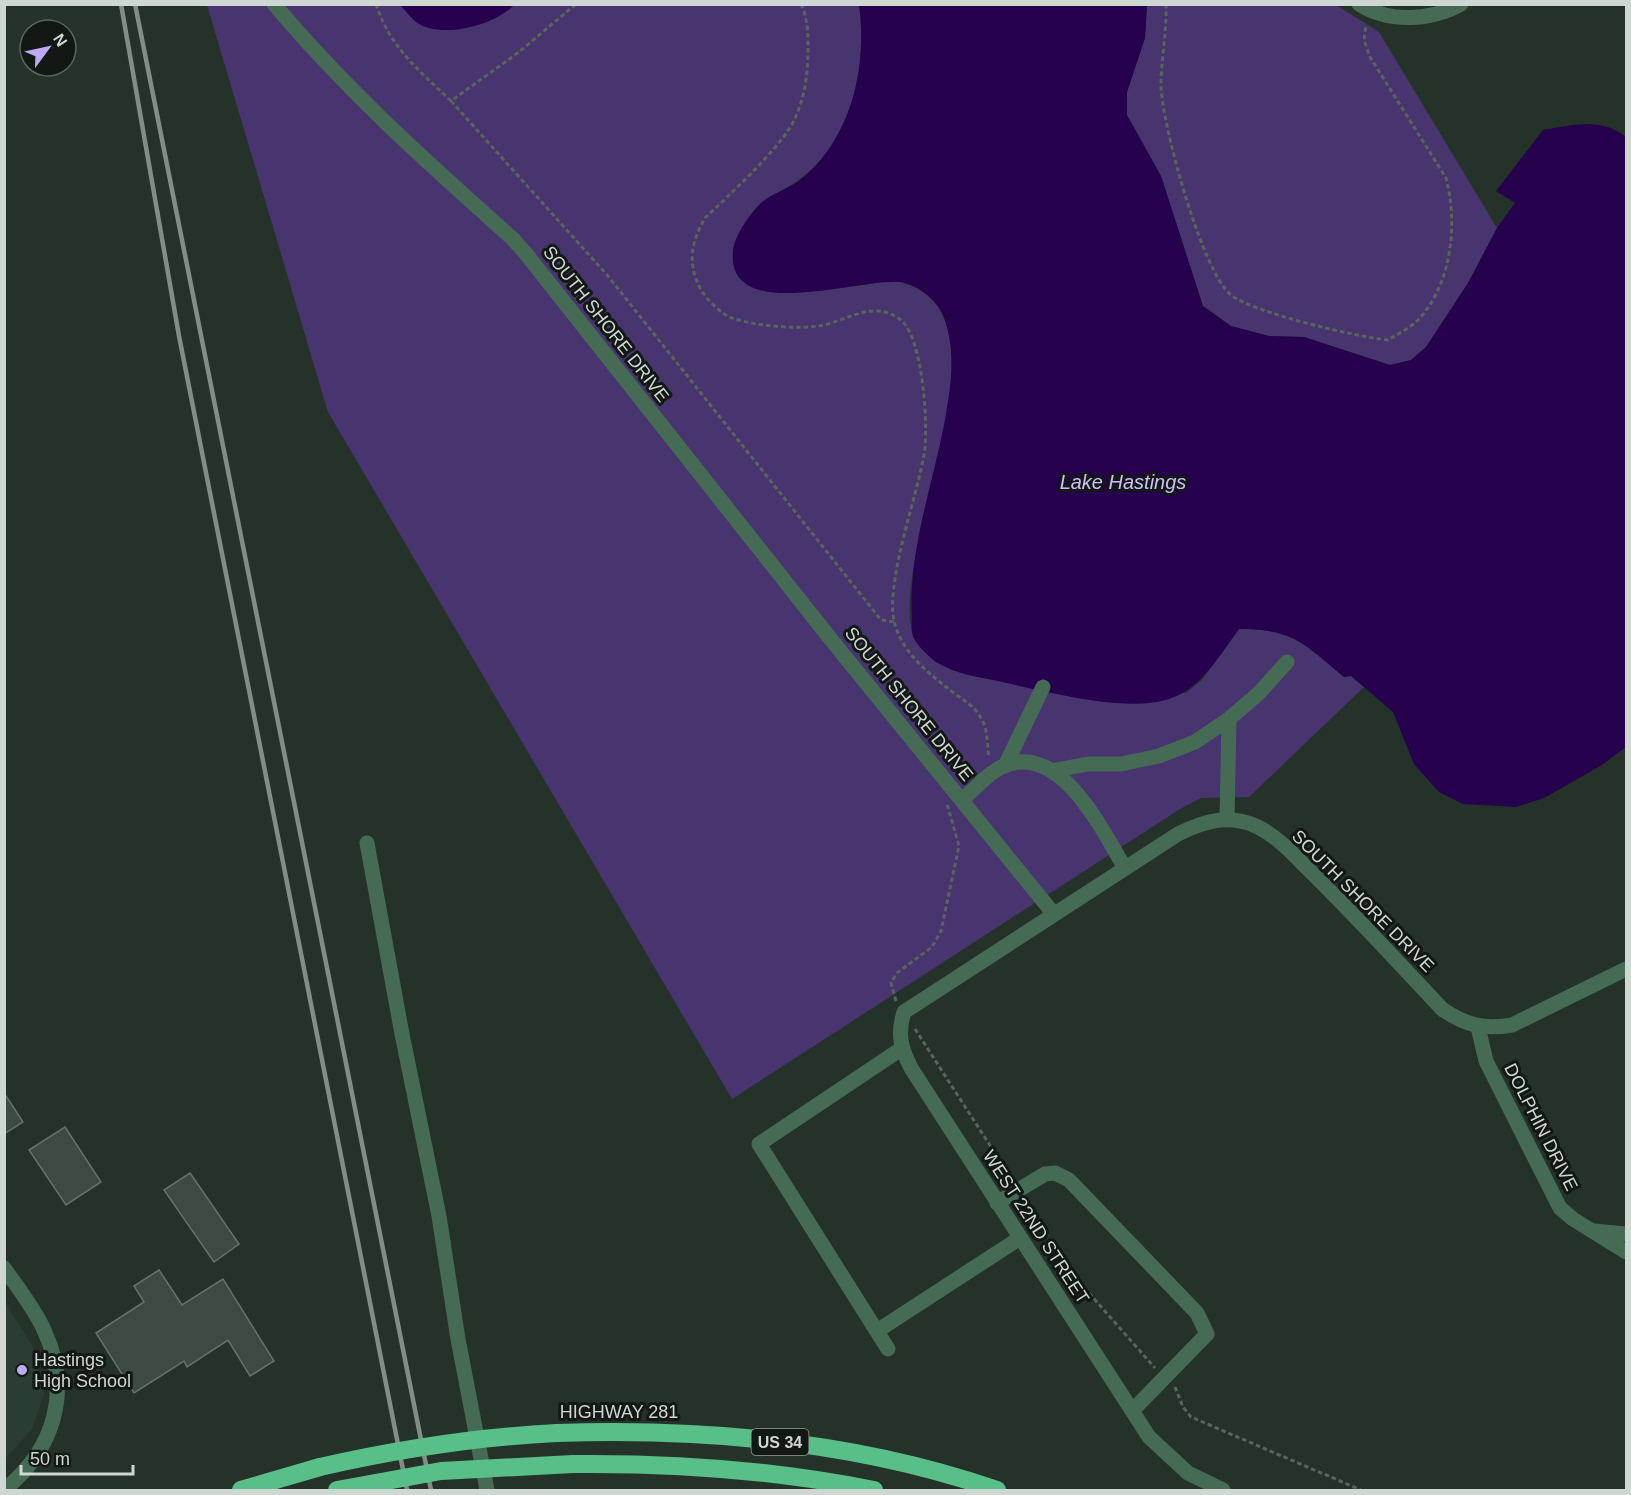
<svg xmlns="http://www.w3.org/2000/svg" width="1631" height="1495" viewBox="0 0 1631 1495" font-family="Helvetica,sans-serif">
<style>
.built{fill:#2a3d32}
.green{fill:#48356f}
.water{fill:#26014e}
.building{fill:#3c4a42;stroke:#64736a;stroke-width:1.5}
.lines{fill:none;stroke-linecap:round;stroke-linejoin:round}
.path{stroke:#59645d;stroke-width:3;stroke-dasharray:4.5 3;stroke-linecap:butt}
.minor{stroke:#456b55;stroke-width:15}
.highway{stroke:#59bf89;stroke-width:18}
.rail{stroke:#828d86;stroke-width:4.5}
.highway-bridge{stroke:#59bf89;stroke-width:18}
.poi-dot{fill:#bea9f4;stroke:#121814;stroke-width:2}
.labels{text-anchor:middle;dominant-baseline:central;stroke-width:6;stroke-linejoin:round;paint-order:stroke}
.shield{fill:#121814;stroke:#969e99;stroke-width:1.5}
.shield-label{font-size:16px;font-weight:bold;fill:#cfd7d2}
.street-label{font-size:18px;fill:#cfd7d2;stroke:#121814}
.poi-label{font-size:18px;fill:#cfd7d2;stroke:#121814;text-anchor:start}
.water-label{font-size:20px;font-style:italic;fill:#cebcfe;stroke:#121814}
</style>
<rect width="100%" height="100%" fill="#25322a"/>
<path class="built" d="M 5,1302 L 33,1347 L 44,1394 L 32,1429 L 5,1459 Z"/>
<path class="green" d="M 207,5 L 859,5 C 866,52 856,120 824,157 C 806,178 784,190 761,203 L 766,292 C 797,292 827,289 857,286 C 870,284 890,279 903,283 C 1019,315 887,553 913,635 C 916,645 929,655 937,663 L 1186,693 L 1202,680 L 1239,629 C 1294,629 1304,644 1344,677 L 1351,676 L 1364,687 L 1249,797 L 1201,798 L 1180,809 L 732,1099 L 328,412 Z
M 1147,5 L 1336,5 L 1379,32 L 1497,228 L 1468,283 L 1426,347 L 1411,360 L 1390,365 L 1304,337 L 1269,336 L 1231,326 L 1203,306 L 1161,176 L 1127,115 L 1127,92 L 1145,38 Z"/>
<path class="water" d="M 400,5 L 514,5 C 495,25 441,40 416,22 C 411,18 405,10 400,5 Z
M 859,5 L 1147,5 L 1145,38 L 1127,92 L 1127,115 L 1161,176 L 1203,306 L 1231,326 L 1269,336 L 1304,337 L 1390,365 L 1411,360 L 1426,347 L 1468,283 L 1497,228 L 1515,203 L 1496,191 L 1543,130 C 1574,125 1600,117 1626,137 L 1626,747 L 1602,765 L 1544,798 L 1516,807 L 1463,804 L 1439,792 L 1414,764 L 1393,712 L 1351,676 L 1344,677 C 1304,644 1294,629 1239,629 C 1201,682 1188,709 1115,703 C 1075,699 1037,690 998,681 C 978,677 956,674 938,663 C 930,658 916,645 913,636 C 911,631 912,622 912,617 C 908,551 933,484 945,420 C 951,384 957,351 943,315 C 937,300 917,284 900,282 C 862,277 725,326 733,250 C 735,235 751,212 762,202 C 773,193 788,189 800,180 C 851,140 868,66 859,5 Z"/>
<path class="building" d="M 4,1093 L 23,1122 L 4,1134 Z
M 65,1127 L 101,1182 L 66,1205 L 29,1150 Z
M 190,1173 L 239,1244 L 214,1262 L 164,1190 Z
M 159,1270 L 182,1305 L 223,1279 L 274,1361 L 250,1376 L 228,1340 L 187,1367 L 184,1361 L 134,1393 L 96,1333 L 144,1302 L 134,1286 Z"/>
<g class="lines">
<path class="path" d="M 376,4 C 390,48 419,70 451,101 L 519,52 L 576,4
M 801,4 C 808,19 808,34 808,50 C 808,76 804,103 791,126 C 773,155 730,194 705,218 C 692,241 687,261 699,286 C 704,297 722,316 735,319 C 757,326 802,330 824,325 C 852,318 875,300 901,320 C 923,338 929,428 924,455 C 915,502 897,548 893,596 C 888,643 922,668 955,694 C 965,701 975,707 981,718 C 988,728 987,746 989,758
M 1166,4 C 1167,32 1161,59 1161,86 C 1162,124 1202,272 1231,295 C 1254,313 1357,337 1388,340 C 1398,334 1410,328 1419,319 C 1452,283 1458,223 1446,178 L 1370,57 L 1364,40 L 1366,25
M 451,101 L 608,276 L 881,620 L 895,622
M 896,1001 L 891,983 L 897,973 L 932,947 L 941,931 L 959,846 L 947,804
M 915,1029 L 1011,1178
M 1025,1201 L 1073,1275 L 1155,1368
M 1175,1387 L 1183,1407 L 1191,1417 L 1361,1490"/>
<path class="minor" d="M 274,4 C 348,92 428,163 513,239 L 527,255 L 829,637 L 1053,913
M 1359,4 C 1388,23 1431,21 1461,4
M 1005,766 L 1043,687
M 1051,771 L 1088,764 L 1121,764 L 1159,756 L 1195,742 L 1229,719
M 963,799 C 976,788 990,771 1006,765 C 1062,744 1103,832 1125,868
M 1227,819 L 1229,719 L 1259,693 L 1287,662
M 367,843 L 402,1034 L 439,1216 L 458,1339 L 487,1490
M 1478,1027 L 1486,1061 L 1560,1208 L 1573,1219 L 1626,1252
M 997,1203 L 1045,1174 L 1055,1173 L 1069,1180 L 1197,1313 L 1207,1334 L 1132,1411
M 1594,1231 L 1626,1234
M 4,1268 C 18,1288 34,1308 44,1330 C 72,1390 55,1449 4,1490
M 877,1331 L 1020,1238
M 888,1349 L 759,1144 L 901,1049
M 1223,1490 L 1188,1473 L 1149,1437 L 911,1068 C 901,1048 897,1034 904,1012 L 1178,834 C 1204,821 1228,814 1256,826 C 1276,835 1294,855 1309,870 C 1355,915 1398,962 1442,1009 C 1465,1025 1484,1030 1512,1025 L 1626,969"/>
<path class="highway" d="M 557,1433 C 706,1428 856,1441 997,1490
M 573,1464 C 675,1463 775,1470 874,1490
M 241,1490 L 320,1467"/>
<path class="rail" d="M 121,4 L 179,336 L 407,1490
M 135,4 L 431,1490"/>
<path class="highway-bridge" d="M 320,1467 C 399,1449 477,1437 557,1433
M 337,1490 L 441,1471 L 573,1464"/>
</g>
<circle class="poi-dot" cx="22" cy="1370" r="6"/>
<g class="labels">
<rect class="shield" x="751.5" y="1429" width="57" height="26" rx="4.5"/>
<g class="shield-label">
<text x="780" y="1442">US 34</text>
</g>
<g class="street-label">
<text transform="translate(606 324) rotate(52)">SOUTH SHORE DRIVE</text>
<text transform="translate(909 704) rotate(51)">SOUTH SHORE DRIVE</text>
<text transform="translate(1363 901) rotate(45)">SOUTH SHORE DRIVE</text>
<text transform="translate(1541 1127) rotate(63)">DOLPHIN DRIVE</text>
<text transform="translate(1036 1227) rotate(57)">WEST 22ND STREET</text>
<text x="619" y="1412">HIGHWAY 281</text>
</g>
<g class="poi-label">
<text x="34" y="1360">Hastings<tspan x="34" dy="21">High School</tspan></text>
</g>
<g class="water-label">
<text x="1123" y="482">Lake Hastings</text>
</g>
</g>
<rect width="1631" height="1495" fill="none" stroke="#cfd7d2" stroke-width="12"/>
<g transform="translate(48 48) rotate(57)"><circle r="28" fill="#121814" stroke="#5e6460" stroke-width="1.5"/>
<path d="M0-4.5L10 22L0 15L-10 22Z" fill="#bea9f4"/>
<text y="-9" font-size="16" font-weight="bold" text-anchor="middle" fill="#cfd7d2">N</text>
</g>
<path d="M21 1465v9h112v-9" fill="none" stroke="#cfd7d2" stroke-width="3"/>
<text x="30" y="1465" font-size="18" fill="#cfd7d2" stroke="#121814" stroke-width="4.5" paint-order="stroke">50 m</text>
</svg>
